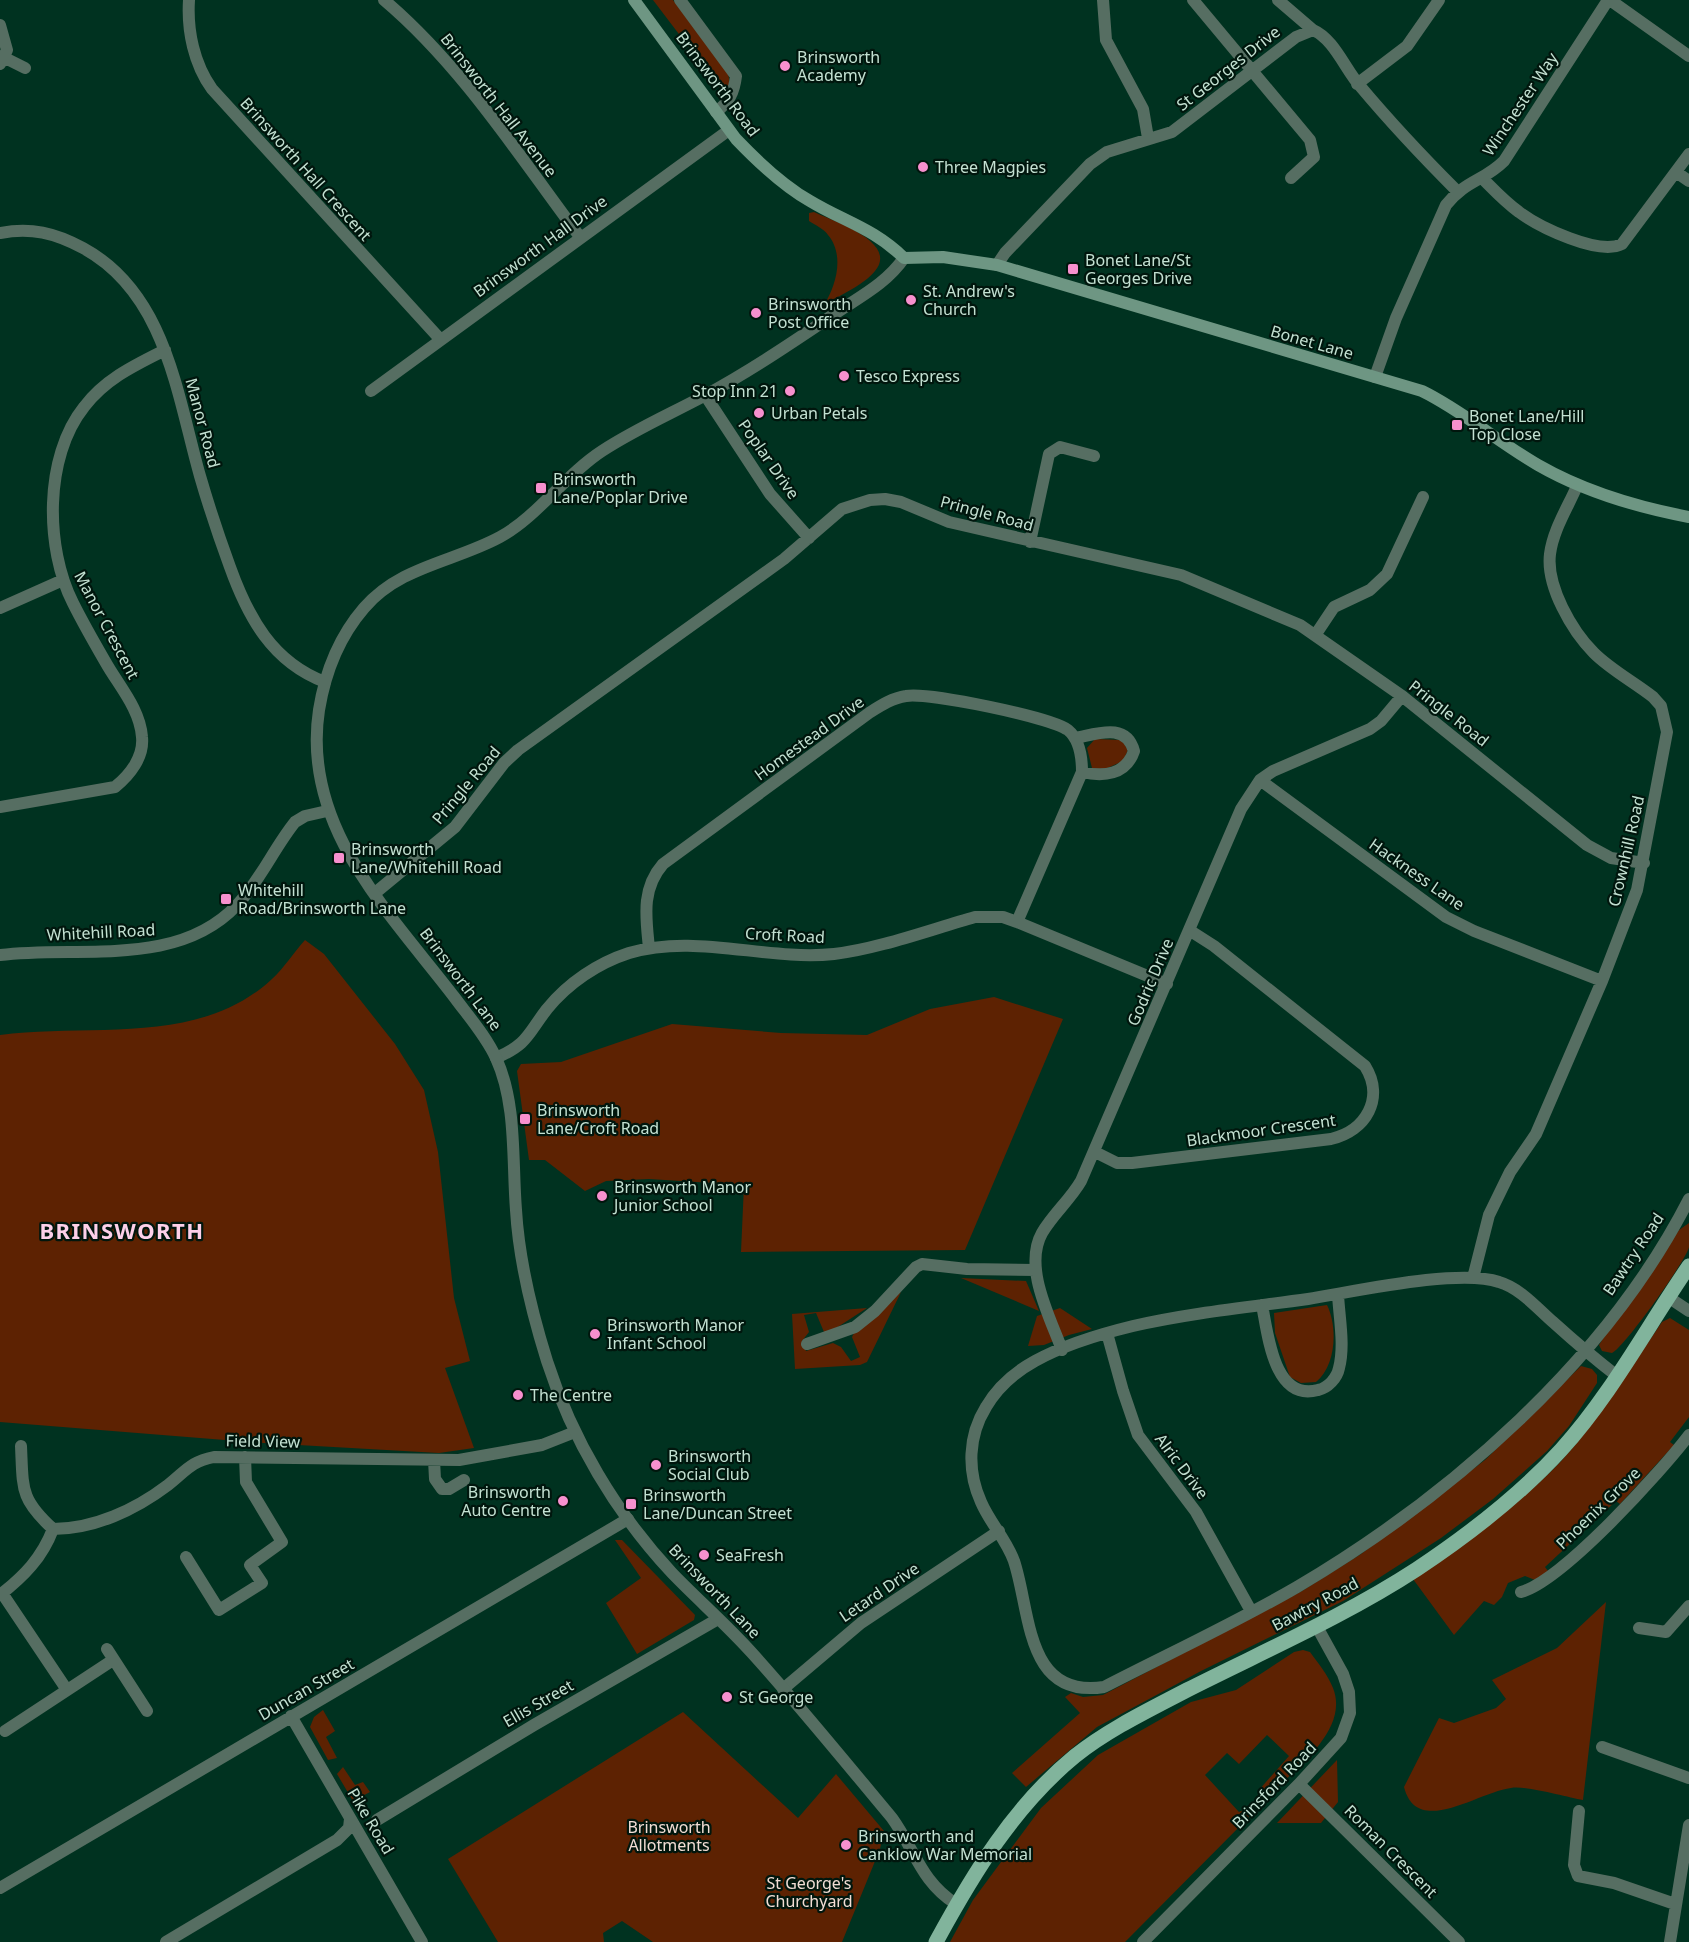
<svg xmlns="http://www.w3.org/2000/svg" width="1689" height="1942" viewBox="0 0 1689 1942" font-family="'Noto Sans',sans-serif">
<style>
.green{fill:#5d2202}
.lines{fill:none;stroke-linecap:round;stroke-linejoin:round}
.minor{stroke:#566e62;stroke-width:12}
.tertiary{stroke:#566e62;stroke-width:12}
.secondary{stroke:#6e9683;stroke-width:12}
.primary{stroke:#81b49c;stroke-width:15}
.poi-dot{fill:#f790ce;stroke:#00160d;stroke-width:2}
.labels{text-anchor:middle;dominant-baseline:central;stroke-width:4.5;stroke-linejoin:round;paint-order:stroke}
.poi-label{font-size:16px;fill:#c3e1d2;stroke:#00160d;text-anchor:start}
.street-label{font-size:16px;fill:#c3e1d2;stroke:#00160d}
.park-label{font-size:16px;fill:#f2ddd4;stroke:#00160d}
.district-label{font-size:22px;font-weight:bold;letter-spacing:1.5px;fill:#fdd0e9;stroke:#00160d}
</style>
<rect width="100%" height="100%" fill="#003220"/>
<path class="green" d="M 653,0 L 673,0 L 728,73 L 730,84 L 723,92 Z
M 814,212 C 833,221 899,242 875,271 C 864,285 840,295 824,305 C 836,286 845,255 828,235 C 824,229 815,225 809,221 L 809,213 Z
M 1095,739 L 1122,740 L 1128,750 L 1123,761 L 1101,771 L 1092,768 L 1087,748 Z
M 305,940 L 324,954 L 395,1044 L 424,1090 L 438,1152 L 454,1298 L 470,1361 L 445,1368 L 474,1448 L 439,1453 L 263,1443 L 0,1422 L 0,1035 C 90,1023 199,1047 272,979 C 285,967 293,953 305,940 Z
M 994,997 L 1063,1019 L 965,1250 L 741,1252 L 744,1185 L 649,1179 L 606,1181 L 585,1191 L 545,1160 L 529,1160 L 517,1071 L 521,1064 L 561,1062 L 672,1024 L 781,1033 L 867,1035 L 930,1009 Z
M 1689,1223 C 1689,1230 1689,1239 1689,1247 C 1687,1259 1624,1348 1612,1353 L 1602,1351 L 1599,1345 L 1604,1337 L 1679,1230 Z
M 961,1278 L 1026,1281 L 1039,1311 Z
M 901,1292 L 867,1362 L 860,1365 L 795,1369 L 792,1314 L 867,1308 L 830,1332 L 824,1332 L 816,1313 L 804,1315 L 809,1332 L 802,1341 L 806,1351 L 833,1343 L 841,1347 L 851,1361 L 860,1357 L 852,1337 L 855,1331 Z
M 1327,1305 C 1338,1327 1336,1366 1316,1382 L 1301,1383 L 1290,1377 L 1275,1333 L 1274,1313 Z
M 1060,1308 L 1092,1329 L 1069,1335 L 1044,1345 L 1028,1346 L 1037,1316 Z
M 1670,1318 L 1689,1330 L 1689,1417 L 1670,1442 L 1674,1445 L 1620,1504 L 1616,1501 L 1545,1567 L 1548,1571 L 1535,1580 L 1525,1576 L 1508,1583 L 1502,1597 L 1494,1605 L 1484,1601 L 1454,1635 L 1413,1579 C 1463,1541 1520,1506 1563,1459 C 1600,1418 1630,1368 1662,1322 Z
M 1581,1366 L 1592,1369 L 1597,1375 L 1597,1383 L 1569,1426 L 1547,1451 L 1493,1499 L 1441,1538 L 1343,1601 L 1201,1671 L 1097,1727 L 1026,1787 L 1012,1773 L 1080,1713 L 1065,1697 L 1071,1693 L 1083,1697 L 1103,1695 L 1302,1591 L 1361,1554 L 1485,1460 Z
M 615,1540 L 622,1540 L 695,1615 L 694,1620 L 637,1654 L 606,1603 L 641,1578 Z
M 1606,1602 L 1583,1800 C 1566,1797 1525,1785 1511,1788 C 1478,1792 1417,1838 1404,1787 L 1439,1718 L 1454,1723 L 1496,1708 L 1506,1699 L 1492,1680 L 1557,1648 Z
M 1303,1650 L 1310,1652 C 1318,1663 1328,1675 1333,1688 C 1350,1731 1293,1770 1267,1798 L 1258,1791 L 1289,1756 L 1267,1735 L 1239,1764 L 1227,1753 L 1205,1775 L 1239,1812 L 1250,1807 L 1254,1812 L 1125,1942 L 950,1942 L 973,1900 L 1041,1808 L 1098,1755 L 1191,1702 L 1236,1690 L 1294,1652 Z
M 323,1710 L 335,1731 L 326,1737 L 337,1758 L 328,1760 L 310,1727 L 314,1717 Z
M 683,1712 L 798,1818 L 836,1774 L 884,1831 L 880,1849 L 842,1942 L 653,1942 L 622,1921 L 603,1933 L 604,1942 L 498,1942 L 448,1859 Z
M 1337,1760 L 1338,1802 L 1321,1823 L 1277,1823 Z
M 343,1767 L 355,1785 L 363,1782 L 370,1792 L 353,1801 L 337,1774 Z"/>
<g class="lines">
<path class="minor" d="M 189,0 C 187,31 194,64 212,89 L 440,339
M 384,0 C 462,66 519,156 580,237
M 680,0 L 736,76 C 734,93 729,102 716,112
M 1103,0 L 1106,40 L 1143,109 L 1148,138
M 1193,0 L 1310,140 L 1314,157 L 1291,178
M 1278,0 L 1313,30
M 1610,0 L 1689,56
M 0,25 L 7,50 L 0,64
M 5,58 L 25,68
M 1357,84 L 1407,46 L 1439,0
M 1676,172 L 1689,181
M 1482,178 C 1494,190 1505,202 1519,212 C 1539,227 1599,256 1622,244 L 1689,154
M 0,233 C 31,227 55,233 83,248 C 166,293 177,395 200,476 C 209,507 219,537 230,567 C 248,617 272,662 325,682
M 997,265 L 1005,253 L 1090,164 L 1107,152 L 1172,132 L 1296,37 L 1313,30 C 1334,39 1345,69 1360,86 C 1391,123 1423,157 1457,191
M 1375,377 L 1396,318 L 1446,205 C 1466,180 1484,181 1504,161 L 1608,0
M 371,391 L 729,130
M 705,395 L 770,494 L 809,538
M 1030,542 L 1049,454 L 1060,447 L 1094,456
M 0,608 L 63,580
M 1316,634 L 1334,607 L 1370,590 L 1387,574 L 1423,497
M 1075,738 C 1097,734 1126,722 1134,751 C 1126,775 1103,777 1082,772
M 1260,780 L 1446,917 L 1474,931 L 1602,981
M 0,807 L 115,787 C 130,775 144,757 142,737 C 140,709 119,686 106,663 C 95,644 83,623 73,603 C 45,548 44,457 84,407 C 105,379 135,365 165,350
M 375,893 L 455,827 L 504,763 L 518,750 L 784,559 L 842,509 L 870,500 L 885,499 L 901,502 L 949,522 L 1181,575 L 1300,625 L 1402,696 L 1587,845 L 1611,858 L 1644,863
M 649,948 C 646,918 641,889 663,864 L 869,713 C 880,706 892,698 906,696 C 928,692 1050,717 1068,730 C 1080,740 1082,757 1082,772 L 1017,922
M 496,1058 C 528,1044 527,1035 547,1009 C 568,983 598,963 629,953 C 696,933 766,961 834,954 C 878,949 932,929 975,917 L 1003,917 L 1017,922 L 1167,984
M 1095,1152 L 1117,1163 L 1132,1163 L 1331,1139 C 1366,1131 1385,1098 1365,1066 L 1214,946 L 1189,930
M 1473,1278 L 1489,1215 L 1510,1172 L 1536,1134 L 1602,981 L 1637,890 L 1667,732 L 1661,706 L 1653,697 C 1634,682 1611,670 1594,653 C 1572,631 1546,586 1550,554 C 1553,530 1568,507 1577,486
M 1668,1297 L 1689,1311
M 1262,1305 C 1268,1335 1274,1402 1318,1390 C 1328,1388 1337,1378 1339,1368 C 1345,1345 1339,1317 1338,1294
M 1107,1333 L 1123,1391 L 1138,1435 L 1196,1512 L 1251,1611
M 807,1344 L 855,1327 L 875,1311 L 916,1267 L 922,1264 L 967,1269 L 1036,1270
M 1062,1350 C 1050,1317 1023,1267 1042,1233 C 1053,1214 1070,1200 1081,1181 L 1241,809 L 1260,780 L 1273,771 L 1370,729 L 1381,721 L 1402,696
M 1617,1376 C 1595,1359 1574,1341 1553,1322 C 1537,1308 1520,1288 1499,1282 C 1459,1268 1353,1292 1308,1299 C 1250,1307 1190,1313 1133,1326 C 1100,1334 1064,1345 1035,1361 C 1015,1372 997,1388 986,1407 C 968,1436 967,1471 981,1502 C 990,1523 1006,1539 1014,1561 C 1031,1612 1025,1699 1104,1687 C 1168,1654 1235,1623 1297,1587 C 1451,1496 1607,1360 1689,1199
M 21,1446 C 23,1489 20,1499 53,1529
M 434,1460 L 435,1479 L 442,1489 L 449,1489 L 464,1480
M 53,1529 C 94,1529 135,1510 168,1485 C 187,1470 190,1462 214,1457 L 459,1460 L 542,1445 L 575,1432
M 186,1557 L 219,1610 L 262,1583 L 250,1565 L 282,1542 L 246,1482 L 245,1457
M 1521,1592 C 1562,1581 1661,1472 1689,1435
M 2,1593 L 67,1690
M 0,1595 C 24,1576 42,1558 53,1529
M 1639,1628 L 1666,1632 L 1689,1606
M 107,1649 L 147,1711
M 783,1689 L 861,1623 L 999,1531
M 291,1716 L 422,1942
M 5,1731 L 113,1660
M 1602,1747 L 1689,1778
M 1299,1784 L 1459,1942
M 1579,1811 L 1574,1865 L 1578,1876 L 1614,1883 L 1675,1904
M 377,1820 L 534,1725 L 718,1619
M 0,1888 L 628,1519
M 166,1942 L 337,1840 L 349,1828 L 350,1819
M 1143,1942 L 1299,1784 L 1341,1738 L 1350,1713 L 1349,1692 L 1343,1674 L 1316,1625
M 1670,1942 L 1689,1825"/>
<path class="tertiary" d="M 904,258 C 886,284 859,297 833,315 C 790,344 747,373 702,397 C 668,415 634,430 602,451 C 565,475 537,517 500,537 C 454,562 400,566 364,608 C 339,637 325,673 319,710 C 301,827 390,913 455,998 C 469,1017 486,1036 496,1058 C 517,1104 512,1160 516,1210 C 519,1261 532,1313 547,1361 C 572,1439 616,1513 672,1573 C 698,1600 727,1625 752,1653 C 800,1706 846,1763 892,1818 C 915,1850 921,1882 956,1904
M 0,955 C 78,945 177,969 237,905 C 260,881 274,848 295,822 L 305,816 L 327,811"/>
<path class="secondary" d="M 634,0 L 736,139 C 758,162 782,185 810,201 C 845,222 873,228 904,258 L 943,257 L 997,265 L 1422,391 C 1463,411 1498,442 1538,465 C 1585,492 1636,507 1689,517"/>
<path class="primary" d="M 936,1942 C 973,1874 1014,1806 1075,1756 C 1109,1729 1149,1710 1187,1690 C 1264,1651 1345,1616 1417,1569 C 1468,1535 1520,1495 1561,1450 C 1611,1395 1647,1327 1689,1266"/>
</g>
<g class="poi-dot">
<circle cx="785" cy="66" r="6"/>
<circle cx="923" cy="167" r="6"/>
<rect x="1067" y="263" width="12" height="12" rx="3"/>
<circle cx="911" cy="300" r="6"/>
<circle cx="756" cy="313" r="6"/>
<circle cx="844" cy="376" r="6"/>
<circle cx="790" cy="391" r="6"/>
<circle cx="759" cy="413" r="6"/>
<rect x="1451" y="419" width="12" height="12" rx="3"/>
<rect x="535" y="482" width="12" height="12" rx="3"/>
<rect x="333" y="852" width="12" height="12" rx="3"/>
<rect x="220" y="893" width="12" height="12" rx="3"/>
<rect x="519" y="1113" width="12" height="12" rx="3"/>
<circle cx="602" cy="1196" r="6"/>
<circle cx="595" cy="1334" r="6"/>
<circle cx="518" cy="1395" r="6"/>
<circle cx="656" cy="1465" r="6"/>
<circle cx="563" cy="1501" r="6"/>
<rect x="625" y="1498" width="12" height="12" rx="3"/>
<circle cx="704" cy="1555" r="6"/>
<circle cx="727" cy="1697" r="6"/>
<circle cx="846" cy="1845" r="6"/>
</g>
<g class="labels">
<g class="poi-label">
<text x="797" y="57">Brinsworth<tspan x="797" dy="18">Academy</tspan></text>
<text x="935" y="167">Three Magpies</text>
<text x="1085" y="260">Bonet Lane/St<tspan x="1085" dy="18">Georges Drive</tspan></text>
<text x="923" y="291">St. Andrew's<tspan x="923" dy="18">Church</tspan></text>
<text x="768" y="304">Brinsworth<tspan x="768" dy="18">Post Office</tspan></text>
<text x="856" y="376">Tesco Express</text>
<text x="778" y="391" text-anchor="end">Stop Inn 21</text>
<text x="771" y="413">Urban Petals</text>
<text x="1469" y="416">Bonet Lane/Hill<tspan x="1469" dy="18">Top Close</tspan></text>
<text x="553" y="479">Brinsworth<tspan x="553" dy="18">Lane/Poplar Drive</tspan></text>
<text x="351" y="849">Brinsworth<tspan x="351" dy="18">Lane/Whitehill Road</tspan></text>
<text x="238" y="890">Whitehill<tspan x="238" dy="18">Road/Brinsworth Lane</tspan></text>
<text x="537" y="1110">Brinsworth<tspan x="537" dy="18">Lane/Croft Road</tspan></text>
<text x="614" y="1187">Brinsworth Manor<tspan x="614" dy="18">Junior School</tspan></text>
<text x="607" y="1325">Brinsworth Manor<tspan x="607" dy="18">Infant School</tspan></text>
<text x="530" y="1395">The Centre</text>
<text x="668" y="1456">Brinsworth<tspan x="668" dy="18">Social Club</tspan></text>
<text x="551" y="1492" text-anchor="end">Brinsworth<tspan x="551" dy="18">Auto Centre</tspan></text>
<text x="643" y="1495">Brinsworth<tspan x="643" dy="18">Lane/Duncan Street</tspan></text>
<text x="716" y="1555">SeaFresh</text>
<text x="739" y="1697">St George</text>
<text x="858" y="1836">Brinsworth and<tspan x="858" dy="18">Canklow War Memorial</tspan></text>
</g>
<g class="street-label">
<text transform="translate(1228 68) rotate(-38)">St Georges Drive</text>
<text transform="translate(718 84) rotate(53)">Brinsworth Road</text>
<text transform="translate(1520 104) rotate(-56)">Winchester Way</text>
<text transform="translate(499 105) rotate(52)">Brinsworth Hall Avenue</text>
<text transform="translate(306 169) rotate(48)">Brinsworth Hall Crescent</text>
<text transform="translate(540 246) rotate(-36)">Brinsworth Hall Drive</text>
<text transform="translate(1312 342) rotate(16)">Bonet Lane</text>
<text transform="translate(203 423) rotate(75)">Manor Road</text>
<text transform="translate(769 459) rotate(55)">Poplar Drive</text>
<text transform="translate(987 513) rotate(15)">Pringle Road</text>
<text transform="translate(107 625) rotate(62)">Manor Crescent</text>
<text transform="translate(1449 713) rotate(38)">Pringle Road</text>
<text transform="translate(809 738) rotate(-36)">Homestead Drive</text>
<text transform="translate(466 785) rotate(-50)">Pringle Road</text>
<text transform="translate(1626 851) rotate(-77)">Crownhill Road</text>
<text transform="translate(1417 874) rotate(35)">Hackness Lane</text>
<text transform="translate(101 932) rotate(-3)">Whitehill Road</text>
<text transform="translate(785 935) rotate(3)">Croft Road</text>
<text transform="translate(461 979) rotate(53)">Brinsworth Lane</text>
<text transform="translate(1150 982) rotate(-67)">Godric Drive</text>
<text transform="translate(1261 1130) rotate(-8)">Blackmoor Crescent</text>
<text transform="translate(1633 1254) rotate(-56)">Bawtry Road</text>
<text transform="translate(263 1441) rotate(1)">Field View</text>
<text transform="translate(1182 1466) rotate(53)">Alric Drive</text>
<text transform="translate(1598 1508) rotate(-44)">Phoenix Grove</text>
<text transform="translate(715 1591) rotate(46)">Brinsworth Lane</text>
<text transform="translate(879 1592) rotate(-34)">Letard Drive</text>
<text transform="translate(1315 1604) rotate(-28)">Bawtry Road</text>
<text transform="translate(306 1689) rotate(-30)">Duncan Street</text>
<text transform="translate(538 1703) rotate(-30)">Ellis Street</text>
<text transform="translate(1274 1785) rotate(-46)">Brinsford Road</text>
<text transform="translate(371 1821) rotate(59)">Pike Road</text>
<text transform="translate(1391 1851) rotate(45)">Roman Crescent</text>
</g>
<g class="park-label">
<text x="669" y="1827">Brinsworth<tspan x="669" dy="18">Allotments</tspan></text>
<text x="809" y="1883">St George's<tspan x="809" dy="18">Churchyard</tspan></text>
</g>
<g class="district-label">
<text x="122" y="1230">BRINSWORTH</text>
</g>
</g>
</svg>
